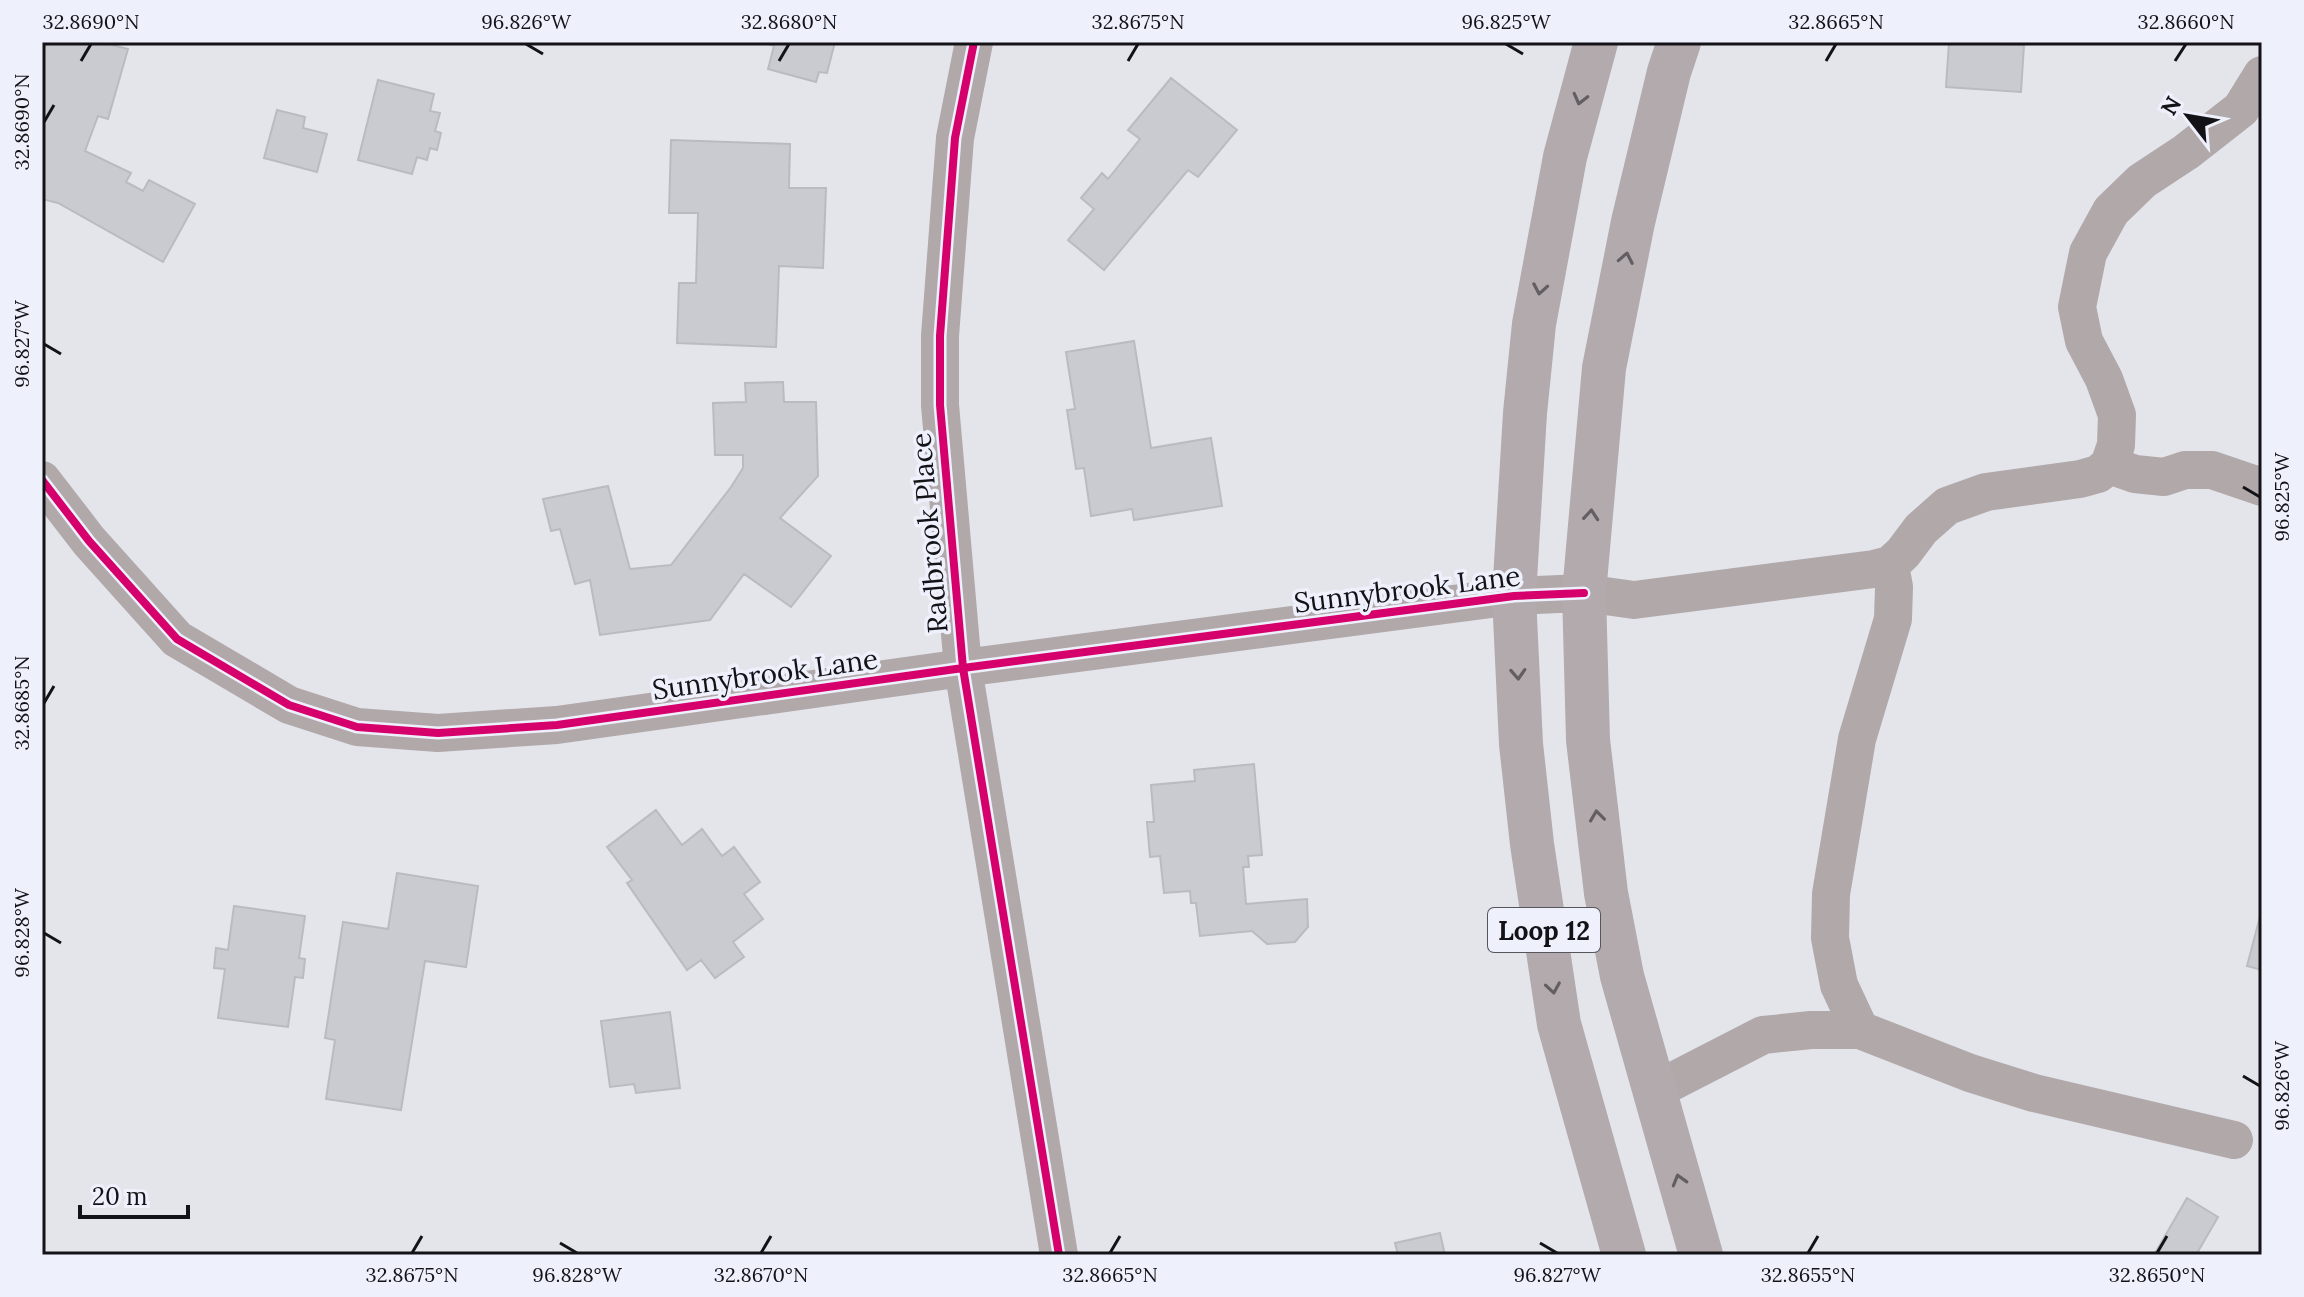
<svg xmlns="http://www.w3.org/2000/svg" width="2304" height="1297" viewBox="0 0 2304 1297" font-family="Lora,serif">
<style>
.building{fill:#cacbd0;stroke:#babbc0;stroke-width:2}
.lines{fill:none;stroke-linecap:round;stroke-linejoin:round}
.minor{stroke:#b1a8aa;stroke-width:38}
.major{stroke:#b2aaad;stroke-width:44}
.cycleway-casing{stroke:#eef0fc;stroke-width:13}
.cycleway{stroke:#d6006c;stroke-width:8}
.oneway{stroke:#625e62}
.ticks{fill:none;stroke:#131317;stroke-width:3}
.labels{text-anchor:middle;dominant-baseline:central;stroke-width:7;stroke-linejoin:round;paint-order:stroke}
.shield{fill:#eef0fc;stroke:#55555c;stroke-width:2}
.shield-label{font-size:26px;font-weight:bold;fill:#131317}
.street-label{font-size:28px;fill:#131317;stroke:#eef0fc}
.neatline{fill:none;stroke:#131317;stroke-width:3}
.ticks-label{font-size:20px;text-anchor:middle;fill:#131317}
</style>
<rect width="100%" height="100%" fill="#e4e5eb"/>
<path class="building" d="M 46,42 L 113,42 L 112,45 L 128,49 L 108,119 L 98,116 L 85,151 L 131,173 L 126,182 L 143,191 L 149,180 L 195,204 L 163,262 L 58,203 L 42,199 L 42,45 L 45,46 Z
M 763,42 L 835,42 L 827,73 L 819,72 L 816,82 L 768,69 L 774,46 Z
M 1949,42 L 2024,45 L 2021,92 L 1946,87 Z
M 1171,78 L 1237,130 L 1198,177 L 1188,170 L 1104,270 L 1068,240 L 1094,209 L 1081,198 L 1102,173 L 1108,179 L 1140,139 L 1128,130 Z
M 378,80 L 434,94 L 430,111 L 440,113 L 435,131 L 441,133 L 437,150 L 430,148 L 427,160 L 417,157 L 412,174 L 358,160 Z
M 277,110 L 305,117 L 303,128 L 327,134 L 317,172 L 264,158 Z
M 671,140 L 790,144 L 789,188 L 826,188 L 823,268 L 779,266 L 776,347 L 677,343 L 679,283 L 696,283 L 698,213 L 669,213 Z
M 1134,341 L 1151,448 L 1211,438 L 1222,506 L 1134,520 L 1132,509 L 1091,516 L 1084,468 L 1076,469 L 1067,410 L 1075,409 L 1066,352 Z
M 783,382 L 784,402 L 816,402 L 818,476 L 780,518 L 831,556 L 791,607 L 744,574 L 710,620 L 600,635 L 590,580 L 575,584 L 560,529 L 551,531 L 543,499 L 608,486 L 630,569 L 671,565 L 731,487 L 743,468 L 743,455 L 715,455 L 713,403 L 746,402 L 745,383 Z
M 1254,764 L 1262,855 L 1248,856 L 1249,867 L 1243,867 L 1246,904 L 1307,899 L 1308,927 L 1295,942 L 1267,944 L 1252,931 L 1200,936 L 1196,903 L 1191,903 L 1190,891 L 1164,893 L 1160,856 L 1150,857 L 1147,822 L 1154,822 L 1151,785 L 1195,781 L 1194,770 Z
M 656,810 L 682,845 L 702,829 L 722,856 L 734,847 L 760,882 L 744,894 L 763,919 L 733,942 L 744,957 L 715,978 L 701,960 L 687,970 L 627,883 L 632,880 L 607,847 Z
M 397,873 L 478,886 L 466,967 L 425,961 L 401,1110 L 326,1099 L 335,1040 L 325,1038 L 343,922 L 388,929 Z
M 234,906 L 305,916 L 299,958 L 305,959 L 303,978 L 295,977 L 288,1027 L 218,1018 L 225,969 L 214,968 L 216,948 L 228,950 Z
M 2262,909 L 2262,970 L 2247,966 Z
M 670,1012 L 680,1088 L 636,1093 L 634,1084 L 610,1087 L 601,1021 Z
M 2187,1198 L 2218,1217 L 2196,1255 L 2154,1255 Z
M 1440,1233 L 1445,1255 L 1398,1255 L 1395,1243 Z"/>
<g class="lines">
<path class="minor" d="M 974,42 L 955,138 L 940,336 L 940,405 L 963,668 L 1059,1255
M 2109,465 L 2135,474 L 2164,477 L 2185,470 L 2212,470 L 2262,487
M 42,480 L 89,541 L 177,639 L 289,705 L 357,727 L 438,733 L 557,725 L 963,668 L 1514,596 L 1584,593 L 1634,600 L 1874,569 L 1890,565 L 1903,553 L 1921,529 L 1947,506 L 1986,492 L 2080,479 L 2098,474 L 2109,465 L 2116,445 L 2117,415 L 2104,379 L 2084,341 L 2077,307 L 2088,253 L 2111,211 L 2142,181 L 2186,152 L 2241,109 L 2262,75
M 1860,1030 L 1839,985 L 1830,938 L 1831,894 L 1857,739 L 1893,619 L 1894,587 L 1890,565
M 1654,1091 L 1763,1035 L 1811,1030 L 1860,1030 L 1970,1073 L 2034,1093 L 2234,1140"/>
<path class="major" d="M 1596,42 L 1565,157 L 1534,324 L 1525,413 L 1514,596 L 1521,744 L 1532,844 L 1559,1024 L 1624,1255
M 1679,42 L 1669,72 L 1633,222 L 1604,368 L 1584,593 L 1588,740 L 1606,893 L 1622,976 L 1701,1255"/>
<g class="cycleway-casing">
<path id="cycleway" d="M 974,42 L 955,138 L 940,336 L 940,405 L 963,668 L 1059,1255
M 42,480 L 89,541 L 177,639 L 289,705 L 357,727 L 438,733 L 557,725 L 963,668 L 1514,596 L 1584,593"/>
</g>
<use href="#cycleway" class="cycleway"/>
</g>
<defs><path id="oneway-chevron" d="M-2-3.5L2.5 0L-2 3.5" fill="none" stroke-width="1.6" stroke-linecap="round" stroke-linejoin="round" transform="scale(2)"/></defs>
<g class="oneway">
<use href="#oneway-chevron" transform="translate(1580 99) rotate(104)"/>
<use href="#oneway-chevron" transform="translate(1626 258) rotate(-79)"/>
<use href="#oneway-chevron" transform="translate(1540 289) rotate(100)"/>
<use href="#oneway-chevron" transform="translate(1591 515) rotate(-85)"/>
<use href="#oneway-chevron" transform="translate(1518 674) rotate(87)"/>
<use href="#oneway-chevron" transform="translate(1597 816) rotate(-97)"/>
<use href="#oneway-chevron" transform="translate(1553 988) rotate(81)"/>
<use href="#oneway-chevron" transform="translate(1679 1180) rotate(-106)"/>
</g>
<path class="ticks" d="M 526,44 L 543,54M 1506,44 L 1523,54M 81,61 L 91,44M 779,61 L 789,44M 1128,61 L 1138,44M 1826,61 L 1836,44M 2175,61 L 2186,44M 44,122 L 54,105M 44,344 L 61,354M 2243,487 L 2260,497M 44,703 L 54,686M 44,933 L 61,943M 2243,1076 L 2260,1086M 560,1243 L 577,1253M 1540,1243 L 1557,1253M 412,1253 L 422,1236M 761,1253 L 771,1236M 1110,1253 L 1120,1236M 1808,1253 L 1818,1236M 2157,1253 L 2167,1236"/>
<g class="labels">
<rect class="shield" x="1488" y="908" width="112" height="44" rx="6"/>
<g class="shield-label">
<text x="1544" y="930">Loop 12</text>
</g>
<g class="street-label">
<text transform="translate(929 533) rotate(-95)">Radbrook Place</text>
<text transform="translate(1407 589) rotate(-7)">Sunnybrook Lane</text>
<text transform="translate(765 674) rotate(-8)">Sunnybrook Lane</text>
</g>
</g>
<rect width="2304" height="1297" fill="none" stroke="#eef0fc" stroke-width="88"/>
<g transform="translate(2188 116) rotate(301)" stroke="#eef0fc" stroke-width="6" paint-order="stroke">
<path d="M0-6L14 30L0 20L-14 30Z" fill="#131317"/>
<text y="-12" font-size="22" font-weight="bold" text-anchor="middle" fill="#131317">N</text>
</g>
<path d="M80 1205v12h108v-12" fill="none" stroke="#131317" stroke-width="4"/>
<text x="92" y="1205" font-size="24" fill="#131317" stroke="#eef0fc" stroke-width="6" paint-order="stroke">20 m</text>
<rect x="44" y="44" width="2216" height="1209" class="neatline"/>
<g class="ticks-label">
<text x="91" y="29">32.8690°N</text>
<text x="526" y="29">96.826°W</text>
<text x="789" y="29">32.8680°N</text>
<text x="1138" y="29">32.8675°N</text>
<text x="1506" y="29">96.825°W</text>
<text x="1836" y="29">32.8665°N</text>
<text x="2186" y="29">32.8660°N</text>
<text transform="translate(22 122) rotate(-90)" y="7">32.8690°N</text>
<text transform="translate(22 344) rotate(-90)" y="7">96.827°W</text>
<text transform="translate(2282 497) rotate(-90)" y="7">96.825°W</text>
<text transform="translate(22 703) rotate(-90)" y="7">32.8685°N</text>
<text transform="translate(22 933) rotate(-90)" y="7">96.828°W</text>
<text transform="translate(2282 1086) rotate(-90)" y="7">96.826°W</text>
<text x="412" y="1282">32.8675°N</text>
<text x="577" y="1282">96.828°W</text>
<text x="761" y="1282">32.8670°N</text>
<text x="1110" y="1282">32.8665°N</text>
<text x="1557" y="1282">96.827°W</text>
<text x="1808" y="1282">32.8655°N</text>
<text x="2157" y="1282">32.8650°N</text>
</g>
</svg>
